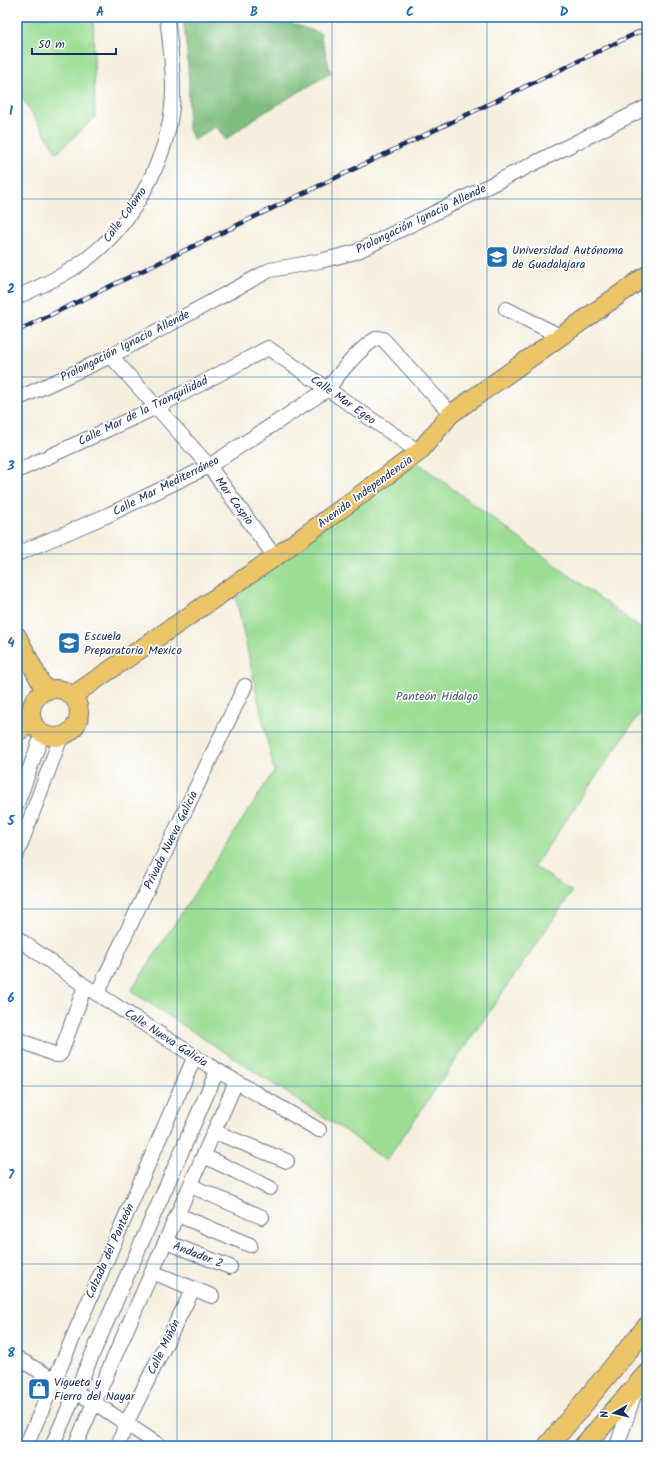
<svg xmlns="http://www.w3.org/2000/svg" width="664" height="1463" viewBox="0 0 664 1463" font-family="Kalam,sans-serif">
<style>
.green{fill:#9dde95;stroke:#5c867a}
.forest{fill:#7ebd7e;stroke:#4c766e}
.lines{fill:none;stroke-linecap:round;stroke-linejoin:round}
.minor-casing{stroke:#67728b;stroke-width:16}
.major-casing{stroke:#67728b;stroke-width:20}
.highway-casing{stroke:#67728b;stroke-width:22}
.minor{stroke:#fff;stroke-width:14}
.major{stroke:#edc569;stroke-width:18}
.highway{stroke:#edc569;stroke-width:20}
.rail-casing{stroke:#1b2f5e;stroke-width:4.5}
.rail{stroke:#fff;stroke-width:3;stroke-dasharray:9;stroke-linecap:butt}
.grid{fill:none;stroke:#1f6fb2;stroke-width:1;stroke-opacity:0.55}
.labels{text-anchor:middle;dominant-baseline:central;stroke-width:3.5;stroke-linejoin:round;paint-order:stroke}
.street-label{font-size:12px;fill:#1b2f5e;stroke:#fff}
.poi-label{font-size:12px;fill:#1b2f5e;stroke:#fff;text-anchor:start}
.park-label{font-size:12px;fill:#3c5b6c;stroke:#fff}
.neatline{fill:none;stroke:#1f6fb2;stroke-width:1.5}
.grid-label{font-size:13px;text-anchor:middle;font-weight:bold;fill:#1f6fb2}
</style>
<rect width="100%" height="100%" fill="#fff"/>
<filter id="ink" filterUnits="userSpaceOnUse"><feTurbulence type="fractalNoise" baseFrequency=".025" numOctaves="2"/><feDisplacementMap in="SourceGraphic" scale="8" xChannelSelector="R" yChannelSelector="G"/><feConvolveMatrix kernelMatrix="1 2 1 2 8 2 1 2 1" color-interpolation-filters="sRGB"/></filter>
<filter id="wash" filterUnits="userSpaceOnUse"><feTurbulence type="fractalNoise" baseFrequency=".012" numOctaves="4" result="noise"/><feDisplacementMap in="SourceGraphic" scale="16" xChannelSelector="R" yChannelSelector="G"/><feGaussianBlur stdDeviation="0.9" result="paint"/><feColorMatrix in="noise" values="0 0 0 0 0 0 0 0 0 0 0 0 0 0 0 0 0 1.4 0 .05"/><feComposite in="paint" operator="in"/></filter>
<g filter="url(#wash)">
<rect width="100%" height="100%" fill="#f5efde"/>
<path class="green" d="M 17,17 L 93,17 L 95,117 L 57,153 L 17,90 Z
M 414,460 L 647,633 L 647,703 L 534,866 L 572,892 L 386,1161 L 353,1136 L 131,991 L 274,771 L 235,594 Z"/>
<path class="forest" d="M 183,17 L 278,17 L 287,22 L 320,33 L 331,73 L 250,121 L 226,140 L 216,126 L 194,140 L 188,127 L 189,86 L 187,52 Z"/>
</g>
<g filter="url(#ink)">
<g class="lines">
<g class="minor-casing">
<path id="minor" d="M 17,297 C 46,284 76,270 100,248 C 141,210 173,146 173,89 C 173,65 170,41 167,17
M 506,309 L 560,336
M 111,356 L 209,466 L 275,557
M 17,399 L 111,356 L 270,270 L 320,261 L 356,252 L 647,107
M 17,471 L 157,407 L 268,348 L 419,452
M 17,554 L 108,515 L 209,466 L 328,389 C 337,376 363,344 378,338 L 383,339 L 451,414
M 17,804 L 42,735
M 17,854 L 61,737
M 17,938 L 85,986 L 208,1065 L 319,1130
M 97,994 L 245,686
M 17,1039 L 56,1055 L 59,1055 L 61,1053 L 85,986
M 215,1132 L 287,1161
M 204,1156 L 270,1188
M 191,1186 L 262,1217
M 178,1215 L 250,1245
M 166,1242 L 230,1267
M 152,1272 L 212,1296
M 17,1358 L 95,1403 L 160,1446
M 26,1446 L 195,1056
M 52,1446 L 217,1071
M 75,1446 L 236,1082
M 118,1446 L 126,1424 L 191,1293
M 617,1446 L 637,1386 L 647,1393"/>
</g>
<g class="major-casing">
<path id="major" d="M 17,636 L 45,691
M31 713a24 24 0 1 1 48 0a24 24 0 1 1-48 0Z
M 72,696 L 275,557 L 419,452 L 451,414 L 647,275
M 17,732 L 32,723"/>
</g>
<g class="highway-casing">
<path id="highway" d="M 548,1446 L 647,1327
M 584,1446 L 647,1374"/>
</g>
<use href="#minor" class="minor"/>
<use href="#major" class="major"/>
<use href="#highway" class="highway"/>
<g class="rail-casing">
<path id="rail" d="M 17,331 L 647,28"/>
</g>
<use href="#rail" class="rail"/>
</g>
</g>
<path class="grid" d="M 177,17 L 177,1446M 332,17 L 332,1446M 487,17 L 487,1446M 17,199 L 647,199M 17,377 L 647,377M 17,554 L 647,554M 17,732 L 647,732M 17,909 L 647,909M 17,1086 L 647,1086M 17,1264 L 647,1264"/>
<defs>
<g id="university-square" transform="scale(1.15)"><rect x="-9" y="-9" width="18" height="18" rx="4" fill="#1f6fb2" stroke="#fff"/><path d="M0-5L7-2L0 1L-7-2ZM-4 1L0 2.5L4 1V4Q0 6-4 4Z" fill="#fff"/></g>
<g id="shop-square" transform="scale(1.15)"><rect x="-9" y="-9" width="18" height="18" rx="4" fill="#1f6fb2" stroke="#fff"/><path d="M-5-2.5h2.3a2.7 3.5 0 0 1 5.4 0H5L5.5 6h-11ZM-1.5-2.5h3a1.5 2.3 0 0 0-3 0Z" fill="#fff"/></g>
</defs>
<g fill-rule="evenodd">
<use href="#university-square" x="497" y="257"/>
<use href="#university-square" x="69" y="643"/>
<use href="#shop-square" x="39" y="1389"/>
</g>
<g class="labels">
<g class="street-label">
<text transform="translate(125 215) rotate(-54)">Calle Colomo</text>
<text transform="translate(421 219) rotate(-26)">Prolongación Ignacio Allende</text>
<text transform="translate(125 346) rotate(-27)">Prolongación Ignacio Allende</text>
<text transform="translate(343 400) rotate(35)">Calle Mar Egeo</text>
<text transform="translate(143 411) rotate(-26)">Calle Mar de la Tranquilidad</text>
<text transform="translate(166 486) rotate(-27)">Calle Mar Mediterráneo</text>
<text transform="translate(365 492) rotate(-36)">Avenida Independencia</text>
<text transform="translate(234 501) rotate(54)">Mar Caspio</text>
<text transform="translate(171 840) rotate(-64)">Privada Nueva Galicia</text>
<text transform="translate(166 1038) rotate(33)">Calle Nueva Galicia</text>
<text transform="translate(110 1251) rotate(-66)">Calzada del Panteón</text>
<text transform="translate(198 1255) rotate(21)">Andador 2</text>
<text transform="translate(164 1347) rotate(-64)">Calle Miñón</text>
</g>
<g class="poi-label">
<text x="512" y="250">Universidad Autónoma<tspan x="512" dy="14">de Guadalajara</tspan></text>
<text x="84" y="636">Escuela<tspan x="84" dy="14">Preparatoria Mexico</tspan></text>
<text x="54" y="1382">Vigueta y<tspan x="54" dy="14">Fierro del Nayar</tspan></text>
</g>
<g class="park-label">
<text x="437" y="696">Panteón Hidalgo</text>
</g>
</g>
<rect width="664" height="1463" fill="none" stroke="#fff" stroke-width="44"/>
<g transform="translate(614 1413) rotate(262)" stroke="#ffffff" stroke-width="3" paint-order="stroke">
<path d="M0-3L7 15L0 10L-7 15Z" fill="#1b2f5e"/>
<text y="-6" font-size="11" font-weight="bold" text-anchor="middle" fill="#1b2f5e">N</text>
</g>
<path d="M32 48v6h84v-6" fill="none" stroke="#1b2f5e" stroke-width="2"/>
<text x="38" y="48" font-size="12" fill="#1b2f5e" stroke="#ffffff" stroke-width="3" paint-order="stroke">50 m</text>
<rect x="22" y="22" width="620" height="1419" class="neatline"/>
<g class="grid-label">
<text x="100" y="16">A</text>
<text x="254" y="16">B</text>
<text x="410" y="16">C</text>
<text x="564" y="16">D</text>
<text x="11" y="115">1</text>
<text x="11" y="293">2</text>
<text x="11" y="470">3</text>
<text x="11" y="647">4</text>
<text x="11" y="825">5</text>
<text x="11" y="1002">6</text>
<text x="11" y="1179">7</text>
<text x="11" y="1357">8</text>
</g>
</svg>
